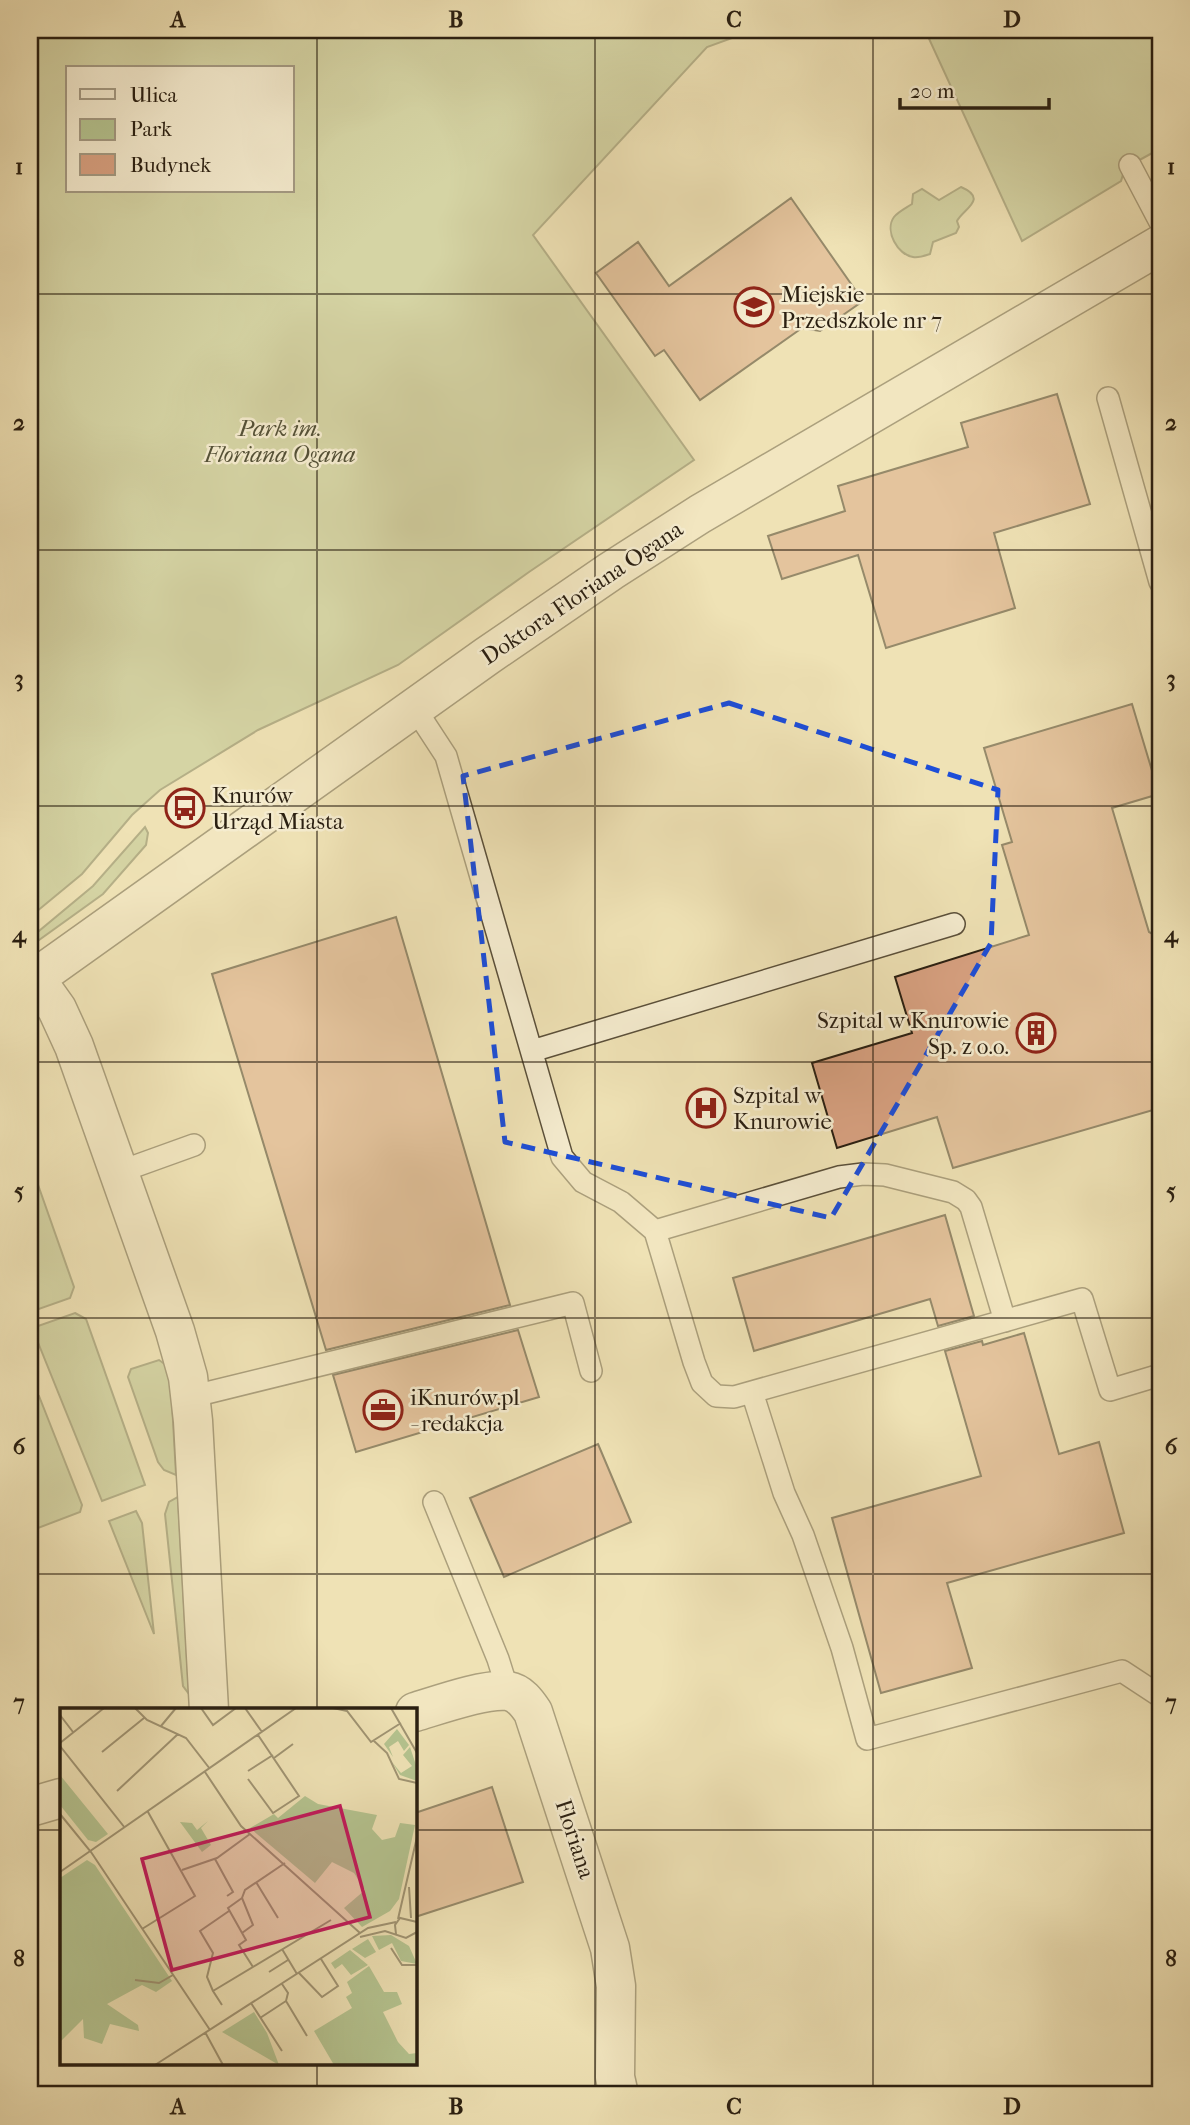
<svg xmlns="http://www.w3.org/2000/svg" width="1190" height="2125" viewBox="0 0 1190 2125" font-family="'IM FELL French Canon',serif">
<style>
.green{fill:#b5c490;stroke:#707250;stroke-width:2;fill-rule:evenodd}
.building{fill:#d8a181;stroke:#2a1f11;stroke-width:2}
.lines{fill:none;stroke-linecap:round;stroke-linejoin:round}
.service-casing{stroke:#5b503a;stroke-width:24}
.minor-casing{stroke:#5b503a;stroke-width:41}
.service{stroke:#f5eccf;stroke-width:21}
.minor{stroke:#f5eccf;stroke-width:38}
.marked{fill:none;stroke:#1d4ed8;stroke-width:5;stroke-dasharray:14 9;stroke-linejoin:round}
.grid{fill:none;stroke:#2a1f11;stroke-width:2;stroke-opacity:0.55}
.labels{text-anchor:middle;dominant-baseline:central;stroke-width:5;stroke-linejoin:round;paint-order:stroke}
.poi-label{font-size:23px;fill:#2a1f11;stroke:#f5eccf;text-anchor:start}
.park-label{font-size:23px;font-style:italic;fill:#545137;stroke:#f5eccf}
.street-label{font-size:23px;fill:#2a1f11;stroke:#f5eccf}
.inset-road{fill:none;stroke:#a09473;stroke-width:2}
.view{fill:#c2185b;fill-opacity:0.15;stroke:#c2185b;stroke-width:3.5}
.inset-edge{fill:none;stroke:#2a1f11;stroke-width:3.5}
.neatline{fill:none;stroke:#2a1f11;stroke-width:2.5}
.grid-label{font-size:23px;text-anchor:middle;font-weight:bold;fill:#2a1f11}
</style>
<rect width="100%" height="100%" fill="#efe2b5"/>
<filter id="stains"><feTurbulence type="fractalNoise" baseFrequency=".00286" numOctaves="4"/><feColorMatrix values="0 0 0 0 .2 0 0 0 0 .09 0 0 0 0 .02 0 0 0 .5 -.17"/></filter>
<radialGradient id="worn" r=".72"><stop offset=".6" stop-color="#630" stop-opacity="0"/><stop offset="1" stop-color="#630" stop-opacity=".3"/></radialGradient>
<path class="green" d="M 30,30 L 754,30 L 707,47 L 533,235 L 694,460 L 529,572 L 398,665 L 258,730 L 160,790 L 132,815 L 82,874 L 30,917 ZM 292,68 L 292,191 L 68,191 L 68,68 Z
M 925,30 L 1160,30 L 1160,155 L 1154,152 L 1125,168 L 1121,181 L 1022,241 Z
M 961,187 C 989,199 963,209 957,221 L 959,227 L 956,233 L 933,242 L 930,254 C 924,256 919,258 913,257 C 898,255 884,231 894,217 C 898,212 906,208 912,204 L 913,194 L 922,189 L 939,200 Z
M 145,827 L 148,833 L 146,845 L 103,894 L 39,940 L 33,936 L 93,886 Z
M 30,1162 L 74,1287 L 70,1298 L 36,1310 L 30,1308 Z
M 75,1313 L 86,1319 L 145,1485 L 102,1501 L 35,1335 L 38,1326 Z
M 159,1360 L 166,1365 L 171,1385 L 176,1475 L 164,1470 L 158,1462 L 128,1377 L 131,1369 Z
M 39,1396 L 82,1505 L 80,1512 L 30,1531 L 30,1399 Z
M 178,1497 L 189,1694 L 183,1686 L 165,1514 L 169,1502 Z
M 136,1511 L 142,1523 L 154,1634 L 109,1521 Z"/>
<path class="building" d="M 791,198 L 863,301 L 820,331 L 802,328 L 700,400 L 664,350 L 655,356 L 596,273 L 638,242 L 669,286 Z
M 1057,394 L 1090,504 L 994,533 L 1015,608 L 886,648 L 858,555 L 782,579 L 768,536 L 845,511 L 838,486 L 968,447 L 961,423 Z
M 1132,704 L 1159,794 L 1112,808 L 1149,932 L 1160,938 L 1160,1108 L 953,1168 L 937,1117 L 837,1148 L 812,1063 L 912,1033 L 895,977 L 1029,935 L 1002,845 L 1012,842 L 984,748 Z
M 396,917 L 510,1305 L 326,1350 L 212,974 Z
M 945,1215 L 974,1316 L 938,1326 L 930,1299 L 754,1351 L 733,1278 Z
M 518,1330 L 539,1397 L 356,1452 L 333,1375 Z
M 1024,1333 L 1059,1454 L 1099,1442 L 1124,1533 L 947,1583 L 972,1668 L 881,1693 L 832,1518 L 981,1476 L 945,1351 L 982,1341 L 983,1345 Z
M 598,1444 L 631,1522 L 504,1577 L 470,1498 Z
M 492,1787 L 523,1882 L 415,1917 L 415,1813 Z"/>
<g class="lines">
<g class="service-casing">
<path id="service" d="M 1130,165 L 1160,222
M 1108,398 L 1160,582
M 414,707 L 446,756 L 562,1157 L 583,1182 L 621,1202 L 655,1231 L 839,1177 L 863,1174 L 885,1175 L 953,1192 L 966,1200 L 971,1207 L 1005,1321
M 532,1051 L 954,924
M 119,1172 L 194,1145
M 655,1231 L 694,1362 L 702,1383 L 716,1396 L 734,1397 L 1082,1299 L 1110,1390 L 1160,1375
M 752,1392 L 784,1493 L 803,1535 L 842,1648 L 867,1739 L 1122,1671 L 1160,1696
M 190,1397 L 573,1303 L 591,1371
M 434,1502 L 498,1659 L 508,1691"/>
</g>
<g class="minor-casing">
<path id="minor" d="M 35,978 L 57,1009 L 74,1046 L 175,1331 L 188,1377 L 193,1421 L 209,1710
M 30,982 L 487,656 L 611,571 L 700,514 L 1160,245
M 415,1712 C 438,1705 485,1688 508,1691 C 520,1693 527,1703 533,1712 L 610,1948 L 616,1986 L 615,2077 L 619,2095
M 30,1807 L 61,1798"/>
</g>
<use href="#service" class="service"/>
<use href="#minor" class="minor"/>
</g>
<path d="M0 0H1190V2125H0ZM 729,703 L 998,790 L 991,943 L 831,1218 L 505,1142 L 463,776 Z" fill="#efe2b5" fill-opacity=".55" fill-rule="evenodd"/>
<path class="marked" d="M 729,703 L 998,790 L 991,943 L 831,1218 L 505,1142 L 463,776 Z"/>
<path class="grid" d="M 317,30 L 317,1710M 595,30 L 595,2095M 873,30 L 873,2095M 30,294 L 1160,294M 30,550 L 1160,550M 30,806 L 1160,806M 30,1062 L 1160,1062M 30,1318 L 1160,1318M 30,1574 L 1160,1574M 30,1830 L 61,1830M 415,1830 L 1160,1830M 317,2064 L 317,2095"/>
<defs>
<g id="school-ring" transform="scale(2.0125)"><circle r="9.5" fill="#f5eccf" stroke="#8f2418" stroke-width="1.5"/><path d="M0-5L7-2L0 1L-7-2ZM-4 1L0 2.5L4 1V4Q0 6-4 4Z" fill="#8f2418"/></g>
<g id="bus-ring" transform="scale(2.0125)"><circle r="9.5" fill="#f5eccf" stroke="#8f2418" stroke-width="1.5"/><path d="M-5-6H5V4H4V6H2V4H-2V6H-4V4H-5ZM-3.5-4V0h7V-4ZM-3.5 1.2v1.5H-2V1.2ZM2 1.2v1.5H3.5V1.2Z" fill="#8f2418"/></g>
<g id="building-ring" transform="scale(2.0125)"><circle r="9.5" fill="#f5eccf" stroke="#8f2418" stroke-width="1.5"/><path d="M-4-6H4V6H1V3H-1V6H-4ZM-2.5-4.3h1.7v1.8h-1.7ZM.8-4.3h1.7v1.8H.8ZM-2.5-1h1.7V.8h-1.7ZM.8-1h1.7V.8H.8Z" fill="#8f2418"/></g>
<g id="hospital-ring" transform="scale(2.0125)"><circle r="9.5" fill="#f5eccf" stroke="#8f2418" stroke-width="1.5"/><path d="M-5-5h3v3.5h4V-5h3V5h-3V1.5h-4V5h-3Z" fill="#8f2418"/></g>
<g id="office-ring" transform="scale(2.0125)"><circle r="9.5" fill="#f5eccf" stroke="#8f2418" stroke-width="1.5"/><path d="M-6-3h4V-5.5h4V-3h4V5H-6ZM-1-4.5V-3h2v-1.5ZM-6 0V1H6V0Z" fill="#8f2418"/></g>
</defs>
<g fill-rule="evenodd">
<use href="#school-ring" x="754" y="307"/>
<use href="#bus-ring" x="185" y="808"/>
<use href="#building-ring" x="1036" y="1033"/>
<use href="#hospital-ring" x="706" y="1108"/>
<use href="#office-ring" x="383" y="1410"/>
</g>
<g class="labels">
<g class="poi-label">
<text x="781" y="294">Miejskie<tspan x="781" dy="26">Przedszkole nr 7</tspan></text>
<text x="212" y="795">Knurów<tspan x="212" dy="26">Urząd Miasta</tspan></text>
<text x="1009" y="1020" text-anchor="end">Szpital w Knurowie<tspan x="1009" dy="26">Sp. z o.o.</tspan></text>
<text x="733" y="1095">Szpital w<tspan x="733" dy="26">Knurowie</tspan></text>
<text x="410" y="1397">iKnurów.pl<tspan x="410" dy="26">- redakcja</tspan></text>
</g>
<g class="park-label">
<text x="280" y="428">Park im.<tspan x="280" dy="26">Floriana Ogana</tspan></text>
</g>
<g class="street-label">
<text transform="translate(582 593) rotate(-34)">Doktora Floriana Ogana</text>
<text transform="translate(575 1839) rotate(72)">Floriana</text>
</g>
</g>
<g transform="translate(60 1708)">
<rect width="357" height="357" fill="#efe2b5"/>
<path d="M 337,21 L 349,37 L 344,43 L 338,33 L 329,39 L 333,49 L 324,36 ZM 350,39 L 357,60 L 357,73 L 340,67 L 332,54 L 341,65 L 352,58 L 343,47 ZM 0,67 L 48,126 L 36,134 L 28,132 L 0,97 ZM 245,88 L 258,96 L 317,107 L 312,121 L 322,132 L 335,129 L 340,115 L 355,117 L 339,191 L 330,203 L 302,219 L 284,200 L 305,182 L 294,165 L 272,154 L 255,175 L 190,120 L 214,106 L 218,110 ZM 148,113 L 141,120 L 151,137 L 142,144 L 120,114 L 132,115 L 137,122 ZM 27,152 L 35,157 L 112,273 L 96,284 L 82,277 L 47,296 L 78,317 L 79,323 L 50,316 L 42,336 L 24,330 L 23,311 L 0,334 L 0,170 ZM 331,227 L 349,238 L 357,256 L 341,253 L 332,235 L 319,242 L 312,228 ZM 308,231 L 316,244 L 305,250 L 292,241 ZM 290,242 L 308,257 L 291,267 L 282,256 L 275,261 L 271,255 ZM 309,258 L 324,284 L 337,284 L 342,296 L 323,304 L 338,334 L 349,346 L 357,345 L 357,357 L 274,357 L 254,323 L 292,300 L 286,289 L 292,285 L 287,274 ZM 194,304 L 207,325 L 219,357 L 162,324 Z" fill="#b5c490"/>
<path class="inset-road" d="M 75,0 L 87,12 L 126,30 L 150,61M 141,0 L 153,17 L 176,0M 185,0 L 202,24M 273,0 L 287,3 L 311,34 L 341,15M 331,0 L 357,45M 0,7 L 13,24M 101,18 L 116,0M 314,33 L 327,45 L 339,71 L 357,75M 0,35 L 44,0M 0,38 L 65,120M 42,44 L 84,10M 214,50 L 233,36M 188,63 L 213,47M 145,64 L 181,118 L 300,225M 188,71 L 213,105 L 239,88 L 198,27M 57,83 L 118,26M 0,106 L 31,144 L 150,322M 155,151 L 173,184 L 167,188M 122,162 L 157,150 L 190,126M 0,164 L 236,0M 196,174 L 218,210M 349,179 L 351,210M 182,190 L 168,200 L 186,232 L 179,237 L 193,259M 338,211 L 357,129M 82,221 L 135,188 L 88,104M 182,225 L 193,217 L 182,190 L 185,182 L 225,155M 336,226 L 335,217 L 340,210 L 357,214M 300,229 L 325,223 L 346,230 L 357,224M 331,240 L 342,257 L 357,257M 222,241 L 237,266M 209,264 L 228,252M 239,265 L 262,289 L 278,278 L 261,251M 75,272 L 99,275 L 113,267M 153,283 L 147,269 L 153,245 L 140,223 L 169,203M 226,293 L 247,328M 191,295 L 222,343M 162,297 L 153,283 L 271,212M 200,310 L 226,293 L 228,285 L 222,276M 145,324 L 163,357M 95,357 L 308,220 L 336,214"/>
<path class="view" d="M 280,98 L 310,209 L 112,262 L 82,151 Z"/>
<rect width="357" height="357" class="inset-edge"/>
</g>
<rect width="1190" height="2125" fill="none" stroke="#efe2b5" stroke-width="77"/>
<rect x="66" y="66" width="228" height="126" fill="#f5eccf" stroke="#a49a83" stroke-width="2"/>
<rect x="80" y="89" width="35" height="10" fill="#f5eccf" stroke="#a49a83" stroke-width="2"/>
<text x="130" y="102" font-size="21" fill="#2a1f11">Ulica</text>
<rect x="80" y="119" width="35" height="21" fill="#b5c490" stroke="#a49a83" stroke-width="2"/>
<text x="130" y="136" font-size="21" fill="#2a1f11">Park</text>
<rect x="80" y="154" width="35" height="21" fill="#d8a181" stroke="#a49a83" stroke-width="2"/>
<text x="130" y="172" font-size="21" fill="#2a1f11">Budynek</text>
<path d="M900 98v10h149v-10" fill="none" stroke="#2a1f11" stroke-width="3.5"/>
<text x="910" y="98" font-size="21" fill="#2a1f11" stroke="#f5eccf" stroke-width="5" paint-order="stroke">20 m</text>
<rect x="38" y="38" width="1114" height="2048" class="neatline"/>
<g class="grid-label">
<text x="178" y="27">A</text>
<text x="456" y="27">B</text>
<text x="734" y="27">C</text>
<text x="1012" y="27">D</text>
<text x="19" y="174">1</text>
<text x="1171" y="174">1</text>
<text x="19" y="430">2</text>
<text x="1171" y="430">2</text>
<text x="19" y="686">3</text>
<text x="1171" y="686">3</text>
<text x="19" y="942">4</text>
<text x="1171" y="942">4</text>
<text x="19" y="1198">5</text>
<text x="1171" y="1198">5</text>
<text x="19" y="1454">6</text>
<text x="1171" y="1454">6</text>
<text x="19" y="1710">7</text>
<text x="1171" y="1710">7</text>
<text x="19" y="1966">8</text>
<text x="1171" y="1966">8</text>
<text x="178" y="2114">A</text>
<text x="456" y="2114">B</text>
<text x="734" y="2114">C</text>
<text x="1012" y="2114">D</text>
</g>
<rect width="100%" height="100%" filter="url(#stains)"/>
<rect width="100%" height="100%" fill="url(#worn)"/>
</svg>
